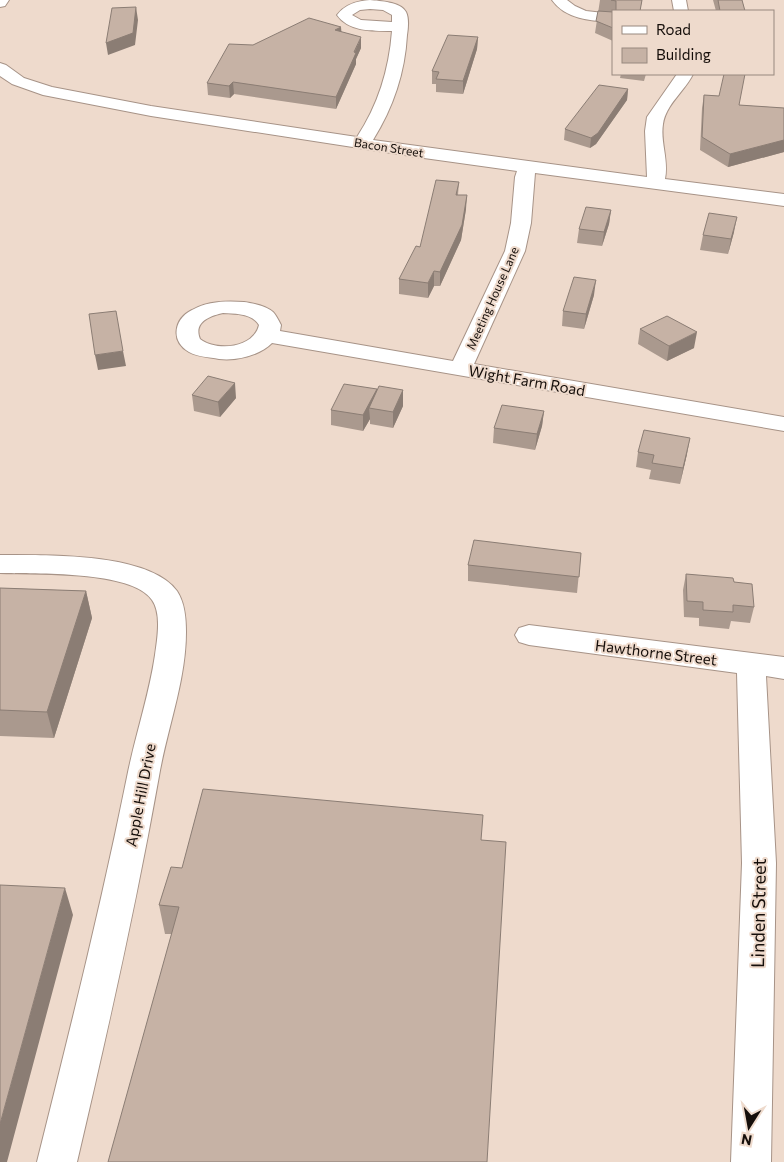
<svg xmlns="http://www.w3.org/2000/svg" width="784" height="1162" viewBox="0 0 784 1162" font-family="Commissioner,sans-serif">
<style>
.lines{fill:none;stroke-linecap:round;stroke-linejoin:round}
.minor-casing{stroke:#a79387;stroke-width:2}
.minor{fill:#fff;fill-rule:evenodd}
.wall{fill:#aa998e}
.shaded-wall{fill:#8b7d74}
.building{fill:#c6b2a5;stroke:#8b7d74}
.labels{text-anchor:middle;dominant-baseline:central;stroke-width:4;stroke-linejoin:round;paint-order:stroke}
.far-street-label{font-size:12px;fill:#150e0a;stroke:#eedacc}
.street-label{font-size:15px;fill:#150e0a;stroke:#eedacc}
.near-street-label{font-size:18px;fill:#150e0a;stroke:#eedacc}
</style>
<rect width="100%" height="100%" fill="#eedacc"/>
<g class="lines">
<g class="minor-casing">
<path id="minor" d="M 0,0 L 9,0 L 5,6 L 0,7 Z
M 370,0 C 380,1 401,2 406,12 C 409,18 408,29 407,35 C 405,73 393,108 373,140 L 647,177 L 645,131 L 647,117 L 677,74 L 693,74 C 685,91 666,104 663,124 C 660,142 669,160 665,179 L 784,194 L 784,206 L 535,173 L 531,223 L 525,251 L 474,364 L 784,417 L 784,431 L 272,343 C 259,356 236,361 219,359 C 209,357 198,357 189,352 C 170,341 174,319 192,310 C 208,301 226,301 244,302 C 252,303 266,306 273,312 C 276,315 279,321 281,325 L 280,331 L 453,361 L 505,251 L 511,223 L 515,177 L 517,171 L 424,158 L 151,116 L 43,95 L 12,84 L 0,76 L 0,63 L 6,65 L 24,78 L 52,87 L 151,106 L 357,137 C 378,105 389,70 392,31 C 373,31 349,32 337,15 C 345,4 357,1 370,0 ZM 370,9 L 383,10 L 392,15 L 392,22 L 361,20 L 352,15 L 360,10 ZM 223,313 C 235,314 252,313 259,325 C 254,348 217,352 200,339 C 193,322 210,316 223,313 Z
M 552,0 L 567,0 L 575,6 L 586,11 L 613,14 L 613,22 C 591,21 565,19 552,0 Z
M 672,0 L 686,0 L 688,11 L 674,11 Z
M 0,555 C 44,555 149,552 177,591 C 185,603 186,619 186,632 C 186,681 167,729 159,776 C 136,906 107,1034 77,1162 L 37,1162 C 69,1034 101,906 127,777 C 135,736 149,696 155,655 C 157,640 162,614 152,600 C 132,570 34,574 0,573 Z
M 529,625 L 784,657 L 784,679 L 766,676 L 776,863 L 771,1162 L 731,1162 L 742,863 L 737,673 L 529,645 L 519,642 L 515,635 L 519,628 Z"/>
</g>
<use href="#minor" class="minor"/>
</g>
<path class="wall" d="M 600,0 L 642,0 L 640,11 L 613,11 L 613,41 L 595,33 Z
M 713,0 L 742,0 L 745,11 L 716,11 Z
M 341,27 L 341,32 L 361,48 L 356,59 L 356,64 L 336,109 L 234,94 L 230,98 L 208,95 L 207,83 L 253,45 Z
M 478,37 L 477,49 L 463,94 L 436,92 L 436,84 L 432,84 L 432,71 Z
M 621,74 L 646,74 L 644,81 L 620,78 Z
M 628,89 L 627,100 L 596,144 L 590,148 L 564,140 L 565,129 Z
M 704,95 L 719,96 L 739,105 L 784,108 L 784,152 L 728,167 L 700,150 L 702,108 Z
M 459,182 L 458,195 L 466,209 L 461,240 L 440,286 L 434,286 L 428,298 L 399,294 L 399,279 L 420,247 Z
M 611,210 L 609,224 L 602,246 L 577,243 L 579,229 Z
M 734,232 L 728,254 L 700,250 L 703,235 Z
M 594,295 L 584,329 L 562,326 L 563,311 Z
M 640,329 L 694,348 L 667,361 L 638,344 Z
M 377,389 L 377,392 L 403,390 L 403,406 L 393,428 L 370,424 L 370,419 L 363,431 L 331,425 L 331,410 Z
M 192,395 L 236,398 L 220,417 L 194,411 Z
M 544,411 L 542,426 L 535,450 L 493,443 L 494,428 Z
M 638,452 L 687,454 L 680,484 L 649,479 L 651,470 L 636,467 Z
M 581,553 L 577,593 L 468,581 L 468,565 Z
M 686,574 L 734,582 L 754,607 L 750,623 L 731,621 L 729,629 L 699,626 L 699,618 L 684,617 L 683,590 Z
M 0,588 L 86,591 L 92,618 L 54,738 L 0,736 Z
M 481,840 L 171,934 L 165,934 L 159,905 L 182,868 Z"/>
<path class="shaded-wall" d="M 136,7 L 138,20 L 135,45 L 108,55 L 106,43 Z
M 341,27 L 342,38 L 335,30 Z
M 361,37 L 361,48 L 356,59 L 356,64 L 336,109 L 336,97 Z
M 478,37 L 477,49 L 463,94 L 463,81 Z
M 233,82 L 234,94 L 230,98 L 229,86 Z
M 628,89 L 627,100 L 596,144 L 590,148 L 591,138 Z
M 784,140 L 784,152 L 728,167 L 730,154 Z
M 467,195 L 466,209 L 461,240 L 440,286 L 440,272 Z
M 611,210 L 609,224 L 602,246 L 604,232 Z
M 737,217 L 734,232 L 728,254 L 731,239 Z
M 434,271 L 434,286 L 428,298 L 428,283 Z
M 596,280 L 594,295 L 584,329 L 586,314 Z
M 697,332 L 694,348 L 667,361 L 669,346 Z
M 123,351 L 126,366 L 98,370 L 95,355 Z
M 235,383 L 236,398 L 220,417 L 218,402 Z
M 377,389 L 377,405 L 369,408 L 370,419 L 363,431 L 363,415 Z
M 403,390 L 403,406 L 393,428 L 393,412 Z
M 544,411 L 542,426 L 535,450 L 537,434 Z
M 690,438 L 687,454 L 680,484 L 683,468 Z
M 86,591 L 92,618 L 54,738 L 47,712 Z
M 65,888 L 73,915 L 7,1162 L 0,1162 L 0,1124 Z"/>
<path class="building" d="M 611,0 L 642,0 L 640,11 L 615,11 L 616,10 L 616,1 Z
M 718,0 L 742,0 L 745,11 L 720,11 Z
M 136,7 L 133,33 L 106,43 L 112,8 Z
M 598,11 L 613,12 L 613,28 L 596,21 Z
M 309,18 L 341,27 L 335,30 L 361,37 L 354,52 L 356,53 L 336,97 L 233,82 L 229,86 L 207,83 L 229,44 L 253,45 Z
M 448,35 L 478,37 L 463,81 L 436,79 L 439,72 L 432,71 Z
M 724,74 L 745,74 L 739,105 L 784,108 L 784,140 L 730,154 L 702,137 L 704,95 L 719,96 Z
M 599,85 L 628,89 L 598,133 L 591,138 L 565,129 Z
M 436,180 L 459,182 L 456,195 L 467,195 L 462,225 L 440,272 L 434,271 L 428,283 L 399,279 L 416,246 L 420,247 Z
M 586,207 L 611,210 L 604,232 L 579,229 Z
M 709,213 L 737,217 L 731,239 L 703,235 Z
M 574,277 L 596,280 L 586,314 L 563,311 Z
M 116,311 L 123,351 L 95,355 L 89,314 Z
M 667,316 L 697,332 L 669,346 L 640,329 Z
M 208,376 L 235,383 L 218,402 L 192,395 Z
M 344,384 L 377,389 L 363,415 L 331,410 Z
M 379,386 L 403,390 L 393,412 L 369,408 Z
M 502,405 L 544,411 L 537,434 L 494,428 Z
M 644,430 L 690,438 L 683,468 L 652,463 L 654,455 L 638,452 Z
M 474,540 L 581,553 L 579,577 L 468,565 Z
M 686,574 L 733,578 L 734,582 L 752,584 L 754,607 L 733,605 L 733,612 L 703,610 L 703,602 L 687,601 Z
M 0,588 L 86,591 L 47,712 L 0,710 Z
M 203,789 L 483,815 L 481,840 L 506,842 L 487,1162 L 108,1162 L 179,907 L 159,905 L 171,867 L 182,868 Z
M 0,885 L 65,888 L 0,1124 Z"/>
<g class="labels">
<g class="far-street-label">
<text transform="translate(389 147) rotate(9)">Bacon Street</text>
<text transform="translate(492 298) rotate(-66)">Meeting House Lane</text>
</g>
<g class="street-label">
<text transform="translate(527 380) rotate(10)">Wight Farm Road</text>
<text transform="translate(656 652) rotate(7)">Hawthorne Street</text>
<text transform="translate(140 795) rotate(-79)">Apple Hill Drive</text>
</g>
<g class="near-street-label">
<text transform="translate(758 913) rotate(-89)">Linden Street</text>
</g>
</g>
<rect x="612" y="10" width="162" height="65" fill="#eedacc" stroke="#97887e"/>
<rect x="622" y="26" width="25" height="8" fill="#ffffff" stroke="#97887e"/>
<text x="656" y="35" font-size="15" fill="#150e0a">Road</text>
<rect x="622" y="48" width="25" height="15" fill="#c6b2a5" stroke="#97887e"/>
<text x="656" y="60" font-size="15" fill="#150e0a">Building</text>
<g transform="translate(749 1127) rotate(191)" stroke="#eedacc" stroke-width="4" paint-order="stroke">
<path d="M0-4L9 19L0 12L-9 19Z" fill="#150e0a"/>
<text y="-8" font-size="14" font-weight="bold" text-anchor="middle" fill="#150e0a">N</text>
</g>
</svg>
